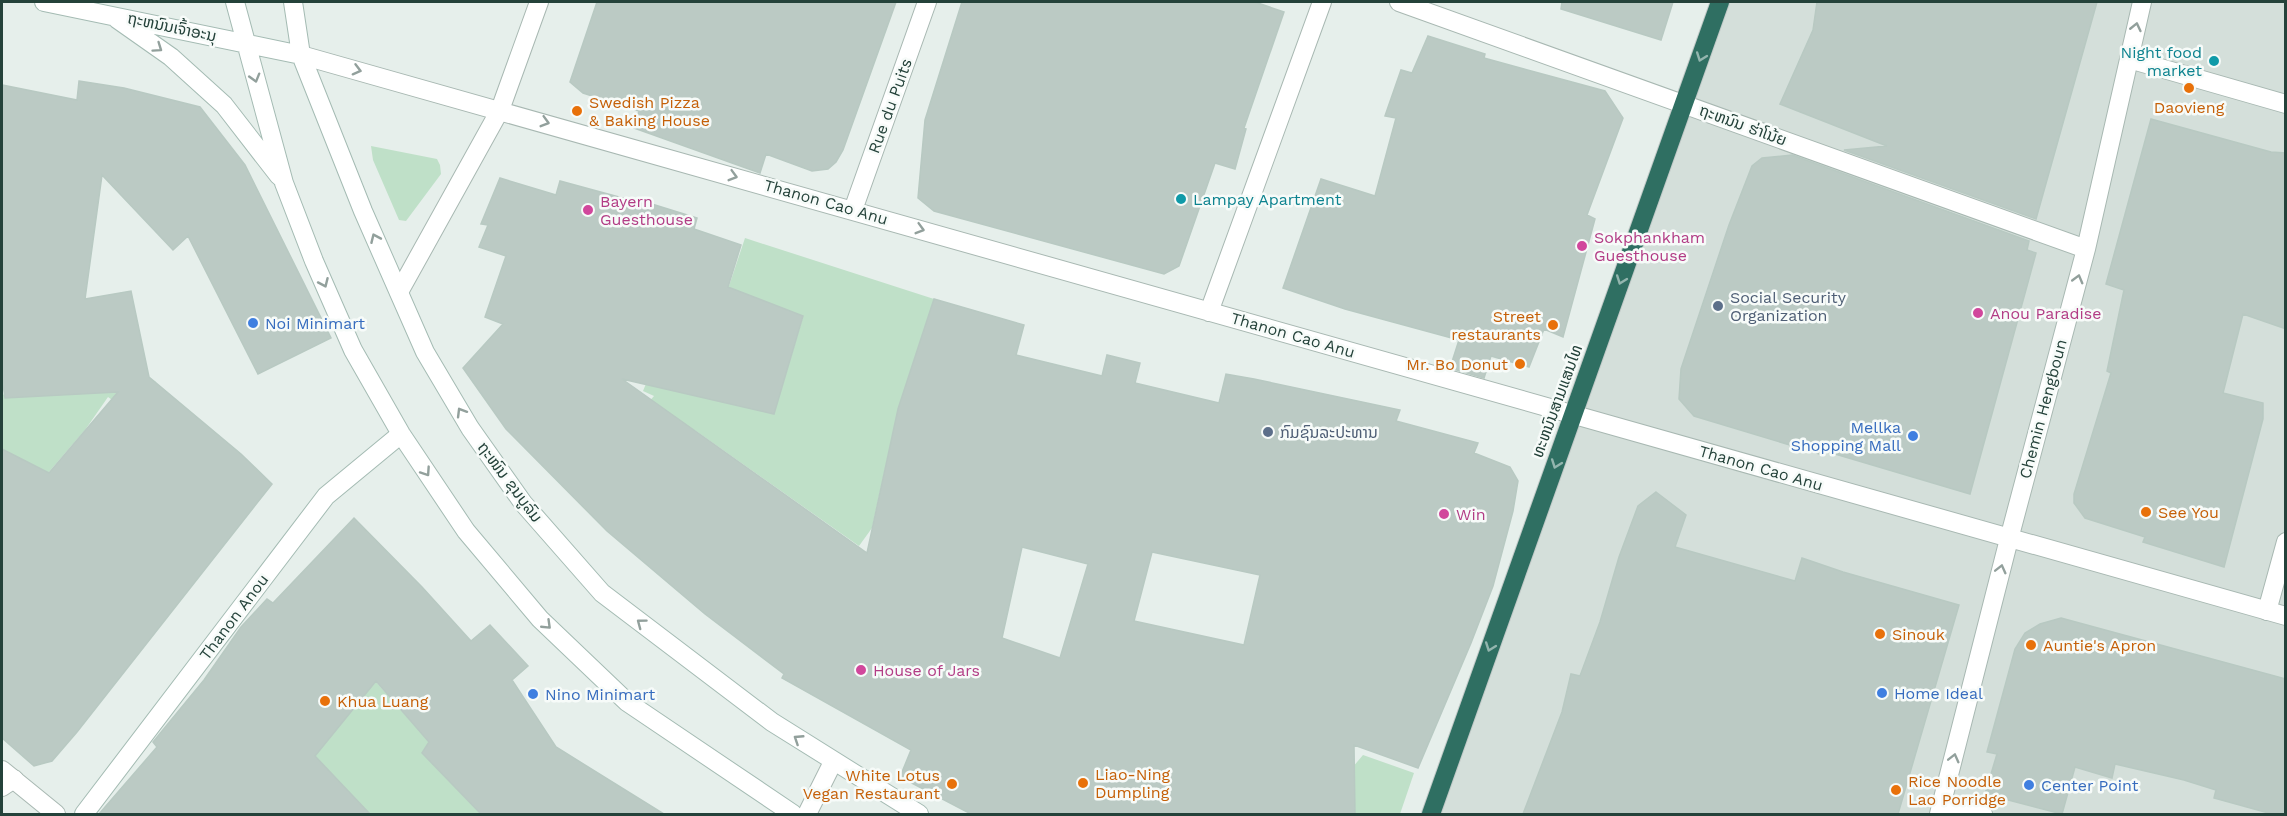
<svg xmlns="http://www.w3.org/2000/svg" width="2287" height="816" viewBox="0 0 2287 816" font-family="'Work Sans','Noto Sans Lao',sans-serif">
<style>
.built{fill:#d4dfda}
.green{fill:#bfe0c8}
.building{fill:#bbcac4;stroke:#b8c9c2;stroke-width:1.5;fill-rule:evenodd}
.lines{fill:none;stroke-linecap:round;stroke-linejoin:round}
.lane-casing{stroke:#a8b8b2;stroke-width:20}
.street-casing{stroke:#a8b8b2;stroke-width:20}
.secondary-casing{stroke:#a4bbb3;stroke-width:20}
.highway-casing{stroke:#c2cac8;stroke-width:20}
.lane{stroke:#fff;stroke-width:18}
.street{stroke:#fff;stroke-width:18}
.secondary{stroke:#fff;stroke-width:18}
.highway{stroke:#2f6f62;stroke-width:18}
.oneway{stroke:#92a09c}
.oneway2{stroke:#93b5ae}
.culture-dot{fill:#0f9aa8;stroke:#f7fbf9;stroke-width:2}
.food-dot{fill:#e8710a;stroke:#f7fbf9;stroke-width:2}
.hotel-dot{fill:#d1479c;stroke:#f7fbf9;stroke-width:2}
.service-dot{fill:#5c6f8a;stroke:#f7fbf9;stroke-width:2}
.shop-dot{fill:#3f7fe0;stroke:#f7fbf9;stroke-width:2}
.labels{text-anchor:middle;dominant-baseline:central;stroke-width:5;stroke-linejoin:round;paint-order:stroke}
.street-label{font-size:16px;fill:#24423a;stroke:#f7fbf9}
.culture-label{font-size:16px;fill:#0d838f;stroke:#f7fbf9;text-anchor:end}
.food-label{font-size:16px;fill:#c56008;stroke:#f7fbf9;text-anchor:start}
.hotel-label{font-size:16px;fill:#b23c85;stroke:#f7fbf9;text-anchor:start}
.service-label{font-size:16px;fill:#4e5e75;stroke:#f7fbf9;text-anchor:start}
.shop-label{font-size:16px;fill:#366cbe;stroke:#f7fbf9;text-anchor:start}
</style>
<rect width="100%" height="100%" fill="#e6efeb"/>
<path class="built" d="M 1729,2 L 2285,2 L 2285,814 L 1433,814 Z"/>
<path class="green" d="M 371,146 L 437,159 L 440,165 L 441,174 L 406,221 L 399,220 L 373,160 Z
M 745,238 L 934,299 L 898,409 L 872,528 L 859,546 L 696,431 L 647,404 L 654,396 L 643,391 L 650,374 L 738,405 L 774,414 L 803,317 L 769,303 L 722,307 Z
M 150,378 L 156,382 L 129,412 L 108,397 L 85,430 L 48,473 L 22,492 L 2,482 L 2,460 L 6,451 L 2,449 L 2,392 L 5,397 Z
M 376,682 L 429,742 L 422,753 L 481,814 L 370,814 L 351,794 L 304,769 L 331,722 Z
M 1363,755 L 1414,773 L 1400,814 L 1355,814 L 1352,768 Z"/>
<path class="building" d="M 597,2 L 896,2 L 843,150 L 836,162 L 828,169 L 812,171 L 766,154 L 760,173 L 634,128 L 639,111 L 583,93 L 570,82 Z
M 962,2 L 1255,2 L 1284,12 L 1244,128 L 1246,129 L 1235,169 L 1215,163 L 1179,266 L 1164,274 L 934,211 L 918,198 L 925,120 Z
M 1562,2 L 1673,2 L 1661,40 L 1561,9 Z
M 1817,2 L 2097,2 L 2036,219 L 1844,150 L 1887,146 L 1780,104 L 1813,30 Z
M 1428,36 L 1485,54 L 1484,58 L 1605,91 L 1623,118 L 1587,215 L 1595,219 L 1563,337 L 1544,329 L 1529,367 L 1491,356 L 1484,378 L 1450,368 L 1459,340 L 1345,309 L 1283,288 L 1321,179 L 1375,196 L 1396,118 L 1385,116 L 1401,70 L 1412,73 Z
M 79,81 L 124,88 L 200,107 L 245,165 L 331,338 L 258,374 L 188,236 L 173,250 L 102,175 L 85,299 L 131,291 L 149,377 L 241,454 L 272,484 L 77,732 L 52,761 L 34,766 L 2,738 L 2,449 L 49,473 L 118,392 L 5,398 L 2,377 L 2,85 L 77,100 Z
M 2151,119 L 2271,152 L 2286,153 L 2286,329 L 2243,314 L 2223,393 L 2263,403 L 2263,419 L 2224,567 L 2143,542 L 2145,537 L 2085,518 L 2074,503 L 2074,494 L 2111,373 L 2107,371 L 2124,290 L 2106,284 Z
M 1792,155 L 2029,241 L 2027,250 L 2036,253 L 1970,494 L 1825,451 L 1823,455 L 1694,416 L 1679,399 L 1681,369 L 1729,225 L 1752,166 L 1762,158 Z
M 500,178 L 556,195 L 560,181 L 641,203 L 642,201 L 697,218 L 694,229 L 741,245 L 728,287 L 803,316 L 774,414 L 622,379 L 867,553 L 898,409 L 934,299 L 1024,325 L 1016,355 L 1102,376 L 1107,355 L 1140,363 L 1135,383 L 1219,403 L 1226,374 L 1254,379 L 1400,410 L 1396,421 L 1478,443 L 1474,453 L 1510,467 L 1518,481 L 1513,511 L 1493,586 L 1471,643 L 1418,768 L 1354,745 L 1355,814 L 971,814 L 900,777 L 911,750 L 782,678 L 784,674 L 705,614 L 607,531 L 506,429 L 463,368 L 503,324 L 485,317 L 506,256 L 479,247 L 488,225 L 481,224 ZM 1022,547 L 1088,564 L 1060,658 L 1002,638 ZM 1152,552 L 1260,575 L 1244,645 L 1134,621 Z
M 1656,492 L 1686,515 L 1675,547 L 1795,581 L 1802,558 L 1843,572 L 1959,605 L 1898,814 L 1523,814 L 1562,712 L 1571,674 L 1580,676 L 1600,622 L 1619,557 L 1638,506 Z
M 354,518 L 422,587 L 471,641 L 490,625 L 528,666 L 512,680 L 556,747 L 664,814 L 481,814 L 422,753 L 429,742 L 376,681 L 315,756 L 370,814 L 99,814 L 157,747 L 153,742 L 204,680 L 241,627 L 267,599 L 273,603 Z
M 2061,618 L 2286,679 L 2286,814 L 2272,814 L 2214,798 L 2216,790 L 2184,780 L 2115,764 L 2112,778 L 2075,767 L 2062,814 L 1985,794 L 1997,754 L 1987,752 L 2015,649 L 2025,633 L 2040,624 Z"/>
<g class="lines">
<g class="lane-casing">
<path id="lane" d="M 2129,59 L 2286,104
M 2267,611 L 2286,542
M 2,787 L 14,779
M 1942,805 L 1983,814"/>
</g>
<g class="street-casing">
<path id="street" d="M 1399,2 L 2086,249
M 301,55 L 2286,616
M 853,210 L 927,2
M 399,292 L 500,110 L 539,2
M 1209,312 L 1322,2
M 2,770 L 56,814
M 807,814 L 833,762
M 1939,814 L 2009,539 L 2086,249 L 2142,2"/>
</g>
<g class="secondary-casing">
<path id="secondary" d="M 44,2 L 301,55
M 235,2 L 284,183 L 314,261 L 353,350 L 401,434 L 466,531 L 540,619 L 627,702 L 793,814
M 293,2 L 301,55 L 363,211 L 425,352 L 470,428 L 523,503 L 602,593 L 772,722 L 919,814
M 117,19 L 171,57 L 224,105 L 279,176
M 84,814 L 326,496 L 401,434"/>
</g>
<g class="highway-casing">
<path id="highway" d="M 1431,814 L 1720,2"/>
</g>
<use href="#lane" class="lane"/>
<use href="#street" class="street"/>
<use href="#secondary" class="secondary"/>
<use href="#highway" class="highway"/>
</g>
<defs><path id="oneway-chevron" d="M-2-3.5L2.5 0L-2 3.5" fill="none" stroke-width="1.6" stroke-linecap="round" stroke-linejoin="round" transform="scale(1.5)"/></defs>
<g class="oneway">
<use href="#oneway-chevron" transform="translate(2136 27) rotate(-77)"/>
<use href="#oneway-chevron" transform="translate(158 48) rotate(35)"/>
<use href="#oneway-chevron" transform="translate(357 70) rotate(15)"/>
<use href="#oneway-chevron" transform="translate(255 78) rotate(74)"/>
<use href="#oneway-chevron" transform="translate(545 122) rotate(16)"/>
<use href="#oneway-chevron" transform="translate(733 176) rotate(16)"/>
<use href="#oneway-chevron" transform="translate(920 229) rotate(16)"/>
<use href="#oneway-chevron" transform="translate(375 238) rotate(-114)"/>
<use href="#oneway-chevron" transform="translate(2078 279) rotate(-75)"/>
<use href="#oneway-chevron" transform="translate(324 283) rotate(66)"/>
<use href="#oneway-chevron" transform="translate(461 412) rotate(-121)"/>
<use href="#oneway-chevron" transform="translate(426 472) rotate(56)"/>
<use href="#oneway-chevron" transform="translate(2001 569) rotate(-76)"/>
<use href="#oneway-chevron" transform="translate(641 623) rotate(-143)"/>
<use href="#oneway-chevron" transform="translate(547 625) rotate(44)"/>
<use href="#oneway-chevron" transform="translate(798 739) rotate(-147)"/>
<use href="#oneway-chevron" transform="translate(1954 758) rotate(-76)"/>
</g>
<g class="oneway2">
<use href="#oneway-chevron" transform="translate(1701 57) rotate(110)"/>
<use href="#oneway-chevron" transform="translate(1621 280) rotate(110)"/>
<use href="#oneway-chevron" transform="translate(1556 464) rotate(110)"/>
<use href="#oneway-chevron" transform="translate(1490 647) rotate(110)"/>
</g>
<g class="culture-dot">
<circle cx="2214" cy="61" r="6"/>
<circle cx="1181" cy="199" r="6"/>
</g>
<g class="food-dot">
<circle cx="2189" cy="88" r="6"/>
<circle cx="577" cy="111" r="6"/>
<circle cx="1553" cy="325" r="6"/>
<circle cx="1520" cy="364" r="6"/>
<circle cx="2146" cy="512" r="6"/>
<circle cx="1880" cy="634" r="6"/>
<circle cx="2031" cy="645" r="6"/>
<circle cx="325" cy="701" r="6"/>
<circle cx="1083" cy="783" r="6"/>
<circle cx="952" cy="784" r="6"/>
<circle cx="1896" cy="790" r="6"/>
</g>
<g class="hotel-dot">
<circle cx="588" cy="210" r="6"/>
<circle cx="1582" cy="246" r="6"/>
<circle cx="1978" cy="313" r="6"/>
<circle cx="1444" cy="514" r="6"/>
<circle cx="861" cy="670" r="6"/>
</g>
<g class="service-dot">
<circle cx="1718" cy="306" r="6"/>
<circle cx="1268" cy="432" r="6"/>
</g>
<g class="shop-dot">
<circle cx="253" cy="323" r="6"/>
<circle cx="1913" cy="436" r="6"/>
<circle cx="1882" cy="693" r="6"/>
<circle cx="533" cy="694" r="6"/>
<circle cx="2029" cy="785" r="6"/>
</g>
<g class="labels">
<g class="street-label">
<text transform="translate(172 27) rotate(12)">ຖະຫນົນເຈົ້າອະນຸ</text>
<text transform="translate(890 106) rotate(-70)">Rue du Puits</text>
<text transform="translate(1743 125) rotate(20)">ຖະຫນົນ ຮ່າໂນ້ຍ</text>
<text transform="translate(826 202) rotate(16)">Thanon Cao Anu</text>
<text transform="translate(1293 335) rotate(16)">Thanon Cao Anu</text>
<text transform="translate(1557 401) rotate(-70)">ທະຫນົນສາມແສນໄທ</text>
<text transform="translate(2043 409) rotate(-75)">Chemin Hengboun</text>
<text transform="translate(1761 468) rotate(16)">Thanon Cao Anu</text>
<text transform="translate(510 482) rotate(53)">ຖະໜົນ ຂຸນບູລົມ</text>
<text transform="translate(234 617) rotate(-53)">Thanon Anou</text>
</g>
<g class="culture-label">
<text x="2202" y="52">Night food<tspan x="2202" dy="18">market</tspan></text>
<text x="1193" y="199" text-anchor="start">Lampay Apartment</text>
</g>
<g class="food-label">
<text x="589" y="102">Swedish Pizza<tspan x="589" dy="18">&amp; Baking House</tspan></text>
<text x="2189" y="107" text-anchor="middle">Daovieng</text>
<text x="1541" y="316" text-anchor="end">Street<tspan x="1541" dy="18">restaurants</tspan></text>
<text x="1508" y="364" text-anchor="end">Mr. Bo Donut</text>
<text x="2158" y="512">See You</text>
<text x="1892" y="634">Sinouk</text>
<text x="2043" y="645">Auntie's Apron</text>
<text x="337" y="701">Khua Luang</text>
<text x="1095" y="774">Liao-Ning<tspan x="1095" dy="18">Dumpling</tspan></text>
<text x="940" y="775" text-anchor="end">White Lotus<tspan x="940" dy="18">Vegan Restaurant</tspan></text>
<text x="1908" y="781">Rice Noodle<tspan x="1908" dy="18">Lao Porridge</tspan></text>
</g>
<g class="hotel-label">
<text x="600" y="201">Bayern<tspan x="600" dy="18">Guesthouse</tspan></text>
<text x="1594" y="237">Sokphankham<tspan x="1594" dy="18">Guesthouse</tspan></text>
<text x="1990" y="313">Anou Paradise</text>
<text x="1456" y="514">Win</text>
<text x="873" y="670">House of Jars</text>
</g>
<g class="service-label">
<text x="1730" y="297">Social Security<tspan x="1730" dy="18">Organization</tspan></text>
<text x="1280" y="432">ກົມຊົນລະປະທານ</text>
</g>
<g class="shop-label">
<text x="265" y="323">Noi Minimart</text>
<text x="1901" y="427" text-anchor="end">Mellka<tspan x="1901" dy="18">Shopping Mall</tspan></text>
<text x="1894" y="693">Home Ideal</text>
<text x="545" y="694">Nino Minimart</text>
<text x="2041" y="785">Center Point</text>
</g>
</g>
<rect width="2287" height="816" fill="none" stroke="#24423a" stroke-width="6"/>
</svg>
